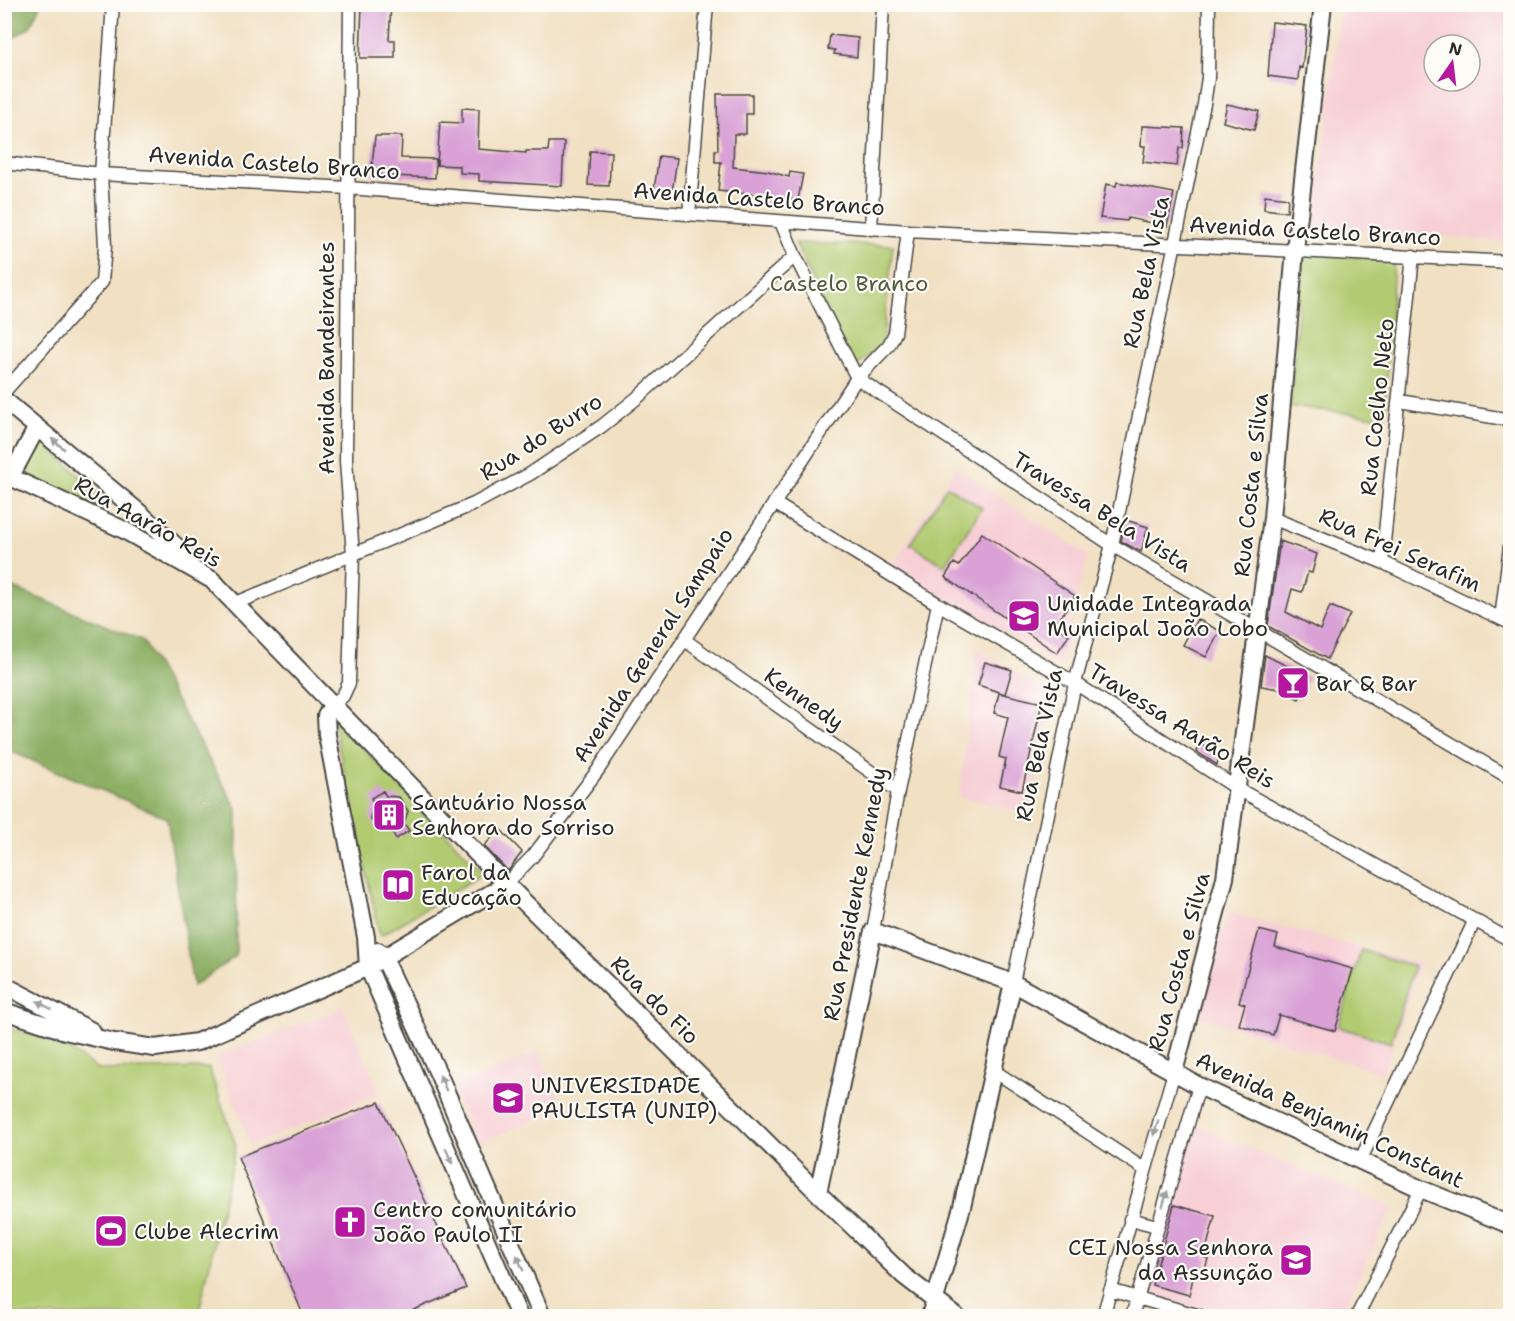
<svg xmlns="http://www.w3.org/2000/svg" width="1515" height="1321" viewBox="0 0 1515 1321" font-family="'Shantell Sans',sans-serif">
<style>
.built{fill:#f7cfd5;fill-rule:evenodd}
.green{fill:#b1cb71;stroke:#6e7b4e;stroke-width:1.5}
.forest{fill:#8caf63;stroke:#5c6d47;stroke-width:1.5}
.building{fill:#d9a1d6}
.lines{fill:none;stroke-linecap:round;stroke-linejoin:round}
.street-casing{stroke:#494642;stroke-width:15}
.secondary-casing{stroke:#494642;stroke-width:20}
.street{stroke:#fff;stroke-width:12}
.secondary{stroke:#fff;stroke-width:16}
.oneway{fill:#a0a0a0}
.labels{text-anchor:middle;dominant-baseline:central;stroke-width:4.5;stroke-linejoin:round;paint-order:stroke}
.street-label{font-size:22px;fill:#2b2b2b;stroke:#fdfcf7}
.park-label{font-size:22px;fill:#535b40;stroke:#fdfcf7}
.poi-label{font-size:22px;fill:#2b2b2b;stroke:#fdfcf7;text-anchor:start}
</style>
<rect width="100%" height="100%" fill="#fdfcf7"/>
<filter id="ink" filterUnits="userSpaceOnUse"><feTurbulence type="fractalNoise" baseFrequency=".0167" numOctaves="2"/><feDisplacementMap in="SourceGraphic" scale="12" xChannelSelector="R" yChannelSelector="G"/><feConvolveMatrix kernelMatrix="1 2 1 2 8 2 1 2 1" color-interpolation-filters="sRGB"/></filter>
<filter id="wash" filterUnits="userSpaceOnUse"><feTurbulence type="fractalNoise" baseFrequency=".008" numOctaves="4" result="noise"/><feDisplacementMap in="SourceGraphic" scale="24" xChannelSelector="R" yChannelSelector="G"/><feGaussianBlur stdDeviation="1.35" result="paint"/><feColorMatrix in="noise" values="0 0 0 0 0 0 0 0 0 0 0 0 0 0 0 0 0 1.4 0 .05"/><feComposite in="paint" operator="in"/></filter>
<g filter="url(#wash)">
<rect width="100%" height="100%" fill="#f1e0c2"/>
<path class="built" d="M 1341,5 L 1510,5 L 1510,242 L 1314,227 ZM 1434,45 L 1470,45 L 1470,81 L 1434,81 Z
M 955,467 L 1088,556 L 1060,666 L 892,566 Z
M 977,649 L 1054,695 L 1029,814 L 959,797 Z
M 1227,912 L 1420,963 L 1383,1074 L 1197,1016 Z
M 343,1007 L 380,1094 L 251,1145 L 216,1057 Z
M 538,1052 L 564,1107 L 475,1145 L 453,1088 Z
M 1190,1124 L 1394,1207 L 1340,1316 L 1220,1316 L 1142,1294 Z"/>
<path class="green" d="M 795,243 L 893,245 L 882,344 L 853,369 Z
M 1303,253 L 1394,259 L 1385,418 L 1290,406 Z
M 40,438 L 104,499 L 99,508 L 22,474 Z
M 947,486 L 982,508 L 945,566 L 910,544 Z
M 332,716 L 484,873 L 380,936 Z
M 1361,950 L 1414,966 L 1391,1043 L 1338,1027 Z
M 5,1028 L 53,1039 L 99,1070 L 209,1068 L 236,1146 L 198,1316 L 5,1316 Z"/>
<path class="forest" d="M 5,4 L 40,5 L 30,27 L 5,43 Z
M 4,584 L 142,640 L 237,809 L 236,956 L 193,986 L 167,818 L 5,749 Z"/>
<g id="blocks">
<path class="building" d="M 362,4 L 391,4 L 389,40 L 395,40 L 395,58 L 360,58 Z
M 1272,22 L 1307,26 L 1302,68 L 1299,67 L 1298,80 L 1268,76 Z
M 830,35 L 858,38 L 857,57 L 834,54 L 835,50 L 828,49 Z
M 717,94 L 752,94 L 752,114 L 746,114 L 746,134 L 734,134 L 733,167 L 768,171 L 789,177 L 790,172 L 803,174 L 798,200 L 775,197 L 773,204 L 757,199 L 759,195 L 718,191 L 721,162 L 715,162 L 715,150 L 718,150 Z
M 1227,104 L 1259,111 L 1254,130 L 1223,122 Z
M 462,108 L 479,109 L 478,149 L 526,153 L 526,151 L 548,151 L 549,142 L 564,142 L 562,186 L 479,181 L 479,174 L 460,173 L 460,166 L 437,165 L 440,122 L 462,123 Z
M 1142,126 L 1184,128 L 1183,148 L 1179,148 L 1177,166 L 1143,162 L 1145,146 L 1141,146 Z
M 375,136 L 402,136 L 401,158 L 436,159 L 435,178 L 371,175 Z
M 590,151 L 611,152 L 609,186 L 588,185 Z
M 659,156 L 677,158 L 672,193 L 654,190 Z
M 1117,182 L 1174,193 L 1167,226 L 1128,218 L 1127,221 L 1100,218 L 1106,184 L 1116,186 Z
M 1265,195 L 1288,198 L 1287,212 L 1264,209 Z
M 1126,520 L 1148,527 L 1141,552 L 1121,541 Z
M 982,533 L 1075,596 L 1055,625 L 1069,635 L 1057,653 L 945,577 L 954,563 L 959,566 Z
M 1280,541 L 1317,554 L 1312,573 L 1308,572 L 1302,592 L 1292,589 L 1286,612 L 1320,630 L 1330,606 L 1350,614 L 1327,659 L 1268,626 Z
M 1197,619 L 1220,631 L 1206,657 L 1183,645 Z
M 1265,655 L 1309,677 L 1299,699 L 1279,689 L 1261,686 Z
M 985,662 L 1012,670 L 1005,694 L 978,685 Z
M 999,693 L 1042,703 L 1022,791 L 1000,786 L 1006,759 L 999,757 L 1008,717 L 994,713 Z
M 1199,744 L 1220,751 L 1217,765 L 1197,752 Z
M 383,791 L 386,796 L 399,797 L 408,811 L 404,823 L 409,831 L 396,839 L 392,831 L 378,829 L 370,818 L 374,804 L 371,798 Z
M 500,829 L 522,852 L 508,871 L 484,846 Z
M 397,871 L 411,891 L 399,899 L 385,879 Z
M 1259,930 L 1278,935 L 1275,947 L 1353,969 L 1335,1031 L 1279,1015 L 1273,1035 L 1239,1025 L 1245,1004 L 1239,1002 Z
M 379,1102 L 466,1288 L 397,1317 L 304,1317 L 238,1157 Z
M 1174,1205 L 1215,1216 L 1204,1257 L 1208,1259 L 1204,1273 L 1195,1270 L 1189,1295 L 1152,1285 Z"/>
</g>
</g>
<g filter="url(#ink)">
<use href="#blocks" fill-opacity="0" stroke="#494642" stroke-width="1.5"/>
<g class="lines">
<g class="street-casing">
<path id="street" d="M 4,163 L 101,174 L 348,188 L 908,231 L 1510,262
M 689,215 L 707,4
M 871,229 L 883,4
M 795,256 L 857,378 L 1112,545 L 1510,778
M 4,392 L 102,282 L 105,246 L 101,174 L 113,4
M 1400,401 L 1510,420
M 774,503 L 938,604 L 1075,683 L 1238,789 L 1510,940
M 1272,518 L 1382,562 L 1510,623
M 1382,562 L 1413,256
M 236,603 L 474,504 L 530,474 L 602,426 L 637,398 L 795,256 L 781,222
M 1501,619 L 1510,546
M 686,641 L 898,791
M 332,705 L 343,696 L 349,683 L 353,555 L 346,461 L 350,4
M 506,884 L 533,856 L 598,770 L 857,378 L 889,345 L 895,333 L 908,231
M 873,931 L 898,791 L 938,604
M 1013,983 L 1075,683 L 1112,545 L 1204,104 L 1208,78 L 1209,4
M 994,1071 L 1144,1169
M 1360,1161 L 1475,920
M 1130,1219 L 1157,1226
M 1110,1290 L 1200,1316
M 1103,1316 L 1174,1072
M 1132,1316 L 1199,1086
M 1357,1316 L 1421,1189"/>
</g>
<g class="secondary-casing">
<path id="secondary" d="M 4,400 L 141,514 L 190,559
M 4,474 L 124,530 L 212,580 L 506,884 L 818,1193 L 904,1276 L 956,1316
M 11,476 L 37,427
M 332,705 L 326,716 L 327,735 L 366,937 L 368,967 L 519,1316
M 378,951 L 384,958 L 438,1073 L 542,1316
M 4,985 L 92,1031
M 4,1011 L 65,1031 L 114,1042 L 155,1048 L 197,1042 L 368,967 L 506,884
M 1174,1072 L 1225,878 L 1272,518 L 1295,250 L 1323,4
M 818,1193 L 873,931 L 1013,983 L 1199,1086 L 1421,1189 L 1510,1225
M 930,1316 L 962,1207 L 1013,983"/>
</g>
<use href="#street" class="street"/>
<use href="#secondary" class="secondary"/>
</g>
<defs><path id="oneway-solid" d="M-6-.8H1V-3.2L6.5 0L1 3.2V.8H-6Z" transform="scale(1.5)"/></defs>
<g class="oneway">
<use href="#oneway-solid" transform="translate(58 444) rotate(-140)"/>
<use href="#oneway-solid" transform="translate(44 1005) rotate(-152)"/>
<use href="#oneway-solid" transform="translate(443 1083) rotate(-113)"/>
<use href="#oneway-solid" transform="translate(1156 1128) rotate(107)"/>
<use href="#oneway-solid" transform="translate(449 1156) rotate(67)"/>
<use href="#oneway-solid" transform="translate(1165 1199) rotate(-73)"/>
<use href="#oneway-solid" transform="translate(520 1263) rotate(-113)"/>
</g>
</g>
<defs>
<g id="school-square" transform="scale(1.725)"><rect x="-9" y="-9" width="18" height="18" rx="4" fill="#b5179e" stroke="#fdfcf7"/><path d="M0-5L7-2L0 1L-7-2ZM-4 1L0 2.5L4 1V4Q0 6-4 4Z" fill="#fff"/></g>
<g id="bar-square" transform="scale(1.725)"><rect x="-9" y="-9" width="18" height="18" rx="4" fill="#b5179e" stroke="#fdfcf7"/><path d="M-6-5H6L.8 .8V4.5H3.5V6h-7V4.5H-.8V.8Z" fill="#fff"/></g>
<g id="building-square" transform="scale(1.725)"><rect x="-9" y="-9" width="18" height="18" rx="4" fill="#b5179e" stroke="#fdfcf7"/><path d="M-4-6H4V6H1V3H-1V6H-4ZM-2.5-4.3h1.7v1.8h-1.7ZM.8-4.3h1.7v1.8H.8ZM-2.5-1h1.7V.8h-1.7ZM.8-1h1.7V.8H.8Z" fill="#fff"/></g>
<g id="library-square" transform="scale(1.725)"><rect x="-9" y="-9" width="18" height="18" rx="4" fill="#b5179e" stroke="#fdfcf7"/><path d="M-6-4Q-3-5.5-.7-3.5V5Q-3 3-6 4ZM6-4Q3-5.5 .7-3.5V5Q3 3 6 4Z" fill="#fff"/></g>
<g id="university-square" transform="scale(1.725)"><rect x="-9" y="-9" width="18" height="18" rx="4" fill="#b5179e" stroke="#fdfcf7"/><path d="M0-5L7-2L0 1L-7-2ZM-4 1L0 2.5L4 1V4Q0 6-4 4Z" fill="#fff"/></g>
<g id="church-square" transform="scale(1.725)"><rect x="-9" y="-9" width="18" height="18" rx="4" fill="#b5179e" stroke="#fdfcf7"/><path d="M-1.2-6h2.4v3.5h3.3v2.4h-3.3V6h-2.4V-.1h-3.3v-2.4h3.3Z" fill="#fff"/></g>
<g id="stadium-square" transform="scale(1.725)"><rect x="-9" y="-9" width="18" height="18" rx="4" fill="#b5179e" stroke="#fdfcf7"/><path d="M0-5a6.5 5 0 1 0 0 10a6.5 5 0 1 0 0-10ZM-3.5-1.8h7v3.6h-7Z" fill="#fff"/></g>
</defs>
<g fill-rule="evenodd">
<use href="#school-square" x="1024" y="616"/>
<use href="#bar-square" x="1293" y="683"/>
<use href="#building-square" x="389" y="815"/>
<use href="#library-square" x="398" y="885"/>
<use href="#university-square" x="508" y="1098"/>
<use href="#church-square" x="350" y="1222"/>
<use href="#stadium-square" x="111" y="1231"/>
<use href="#school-square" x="1296" y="1260"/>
</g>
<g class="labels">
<g class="street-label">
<text transform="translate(274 163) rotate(4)">Avenida Castelo Branco</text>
<text transform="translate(759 199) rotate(4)">Avenida Castelo Branco</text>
<text transform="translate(1315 231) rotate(3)">Avenida Castelo Branco</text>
<text transform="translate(1146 272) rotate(-78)">Rua Bela Vista</text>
<text transform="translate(326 358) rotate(-90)">Avenida Bandeirantes</text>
<text transform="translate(1377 407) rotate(-84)">Rua Coelho Neto</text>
<text transform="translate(541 437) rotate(-33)">Rua do Burro</text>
<text transform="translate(1251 485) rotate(-84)">Rua Costa e Silva</text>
<text transform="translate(1102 512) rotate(32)">Travessa Bela Vista</text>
<text transform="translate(148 522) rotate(29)">Rua Aarão Reis</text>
<text transform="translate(1400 550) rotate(24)">Rua Frei Serafim</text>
<text transform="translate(653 645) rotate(-57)">Avenida General Sampaio</text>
<text transform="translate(804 699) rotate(35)">Kennedy</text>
<text transform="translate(1182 726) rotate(32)">Travessa Aarão Reis</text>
<text transform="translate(1039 745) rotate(-78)">Rua Bela Vista</text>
<text transform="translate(855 894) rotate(-79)">Rua Presidente Kennedy</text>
<text transform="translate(1179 962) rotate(-75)">Rua Costa e Silva</text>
<text transform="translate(655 1000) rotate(45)">Rua do Fio</text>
<text transform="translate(1330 1120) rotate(25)">Avenida Benjamin Constant</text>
</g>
<g class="park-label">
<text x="849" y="283">Castelo Branco</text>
</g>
<g class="poi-label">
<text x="1047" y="603">Unidade Integrada<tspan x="1047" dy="25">Municipal João Lobo</tspan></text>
<text x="1316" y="683">Bar &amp; Bar</text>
<text x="412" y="802">Santuário Nossa<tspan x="412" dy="25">Senhora do Sorriso</tspan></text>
<text x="421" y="872">Farol da<tspan x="421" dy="25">Educação</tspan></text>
<text x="531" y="1085">UNIVERSIDADE<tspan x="531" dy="25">PAULISTA (UNIP)</tspan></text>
<text x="373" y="1209">Centro comunitário<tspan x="373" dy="25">João Paulo II</tspan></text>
<text x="134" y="1231">Clube Alecrim</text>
<text x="1273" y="1247" text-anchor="end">CEI Nossa Senhora<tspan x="1273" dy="25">da Assunção</tspan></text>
</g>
</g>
<rect width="1515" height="1321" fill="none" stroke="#fdfcf7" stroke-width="24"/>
<g transform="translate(1452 63) rotate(14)"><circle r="28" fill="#fdfcf7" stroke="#a9a8a5" stroke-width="1.5"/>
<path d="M0-4.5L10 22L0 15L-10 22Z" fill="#b5179e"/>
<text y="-9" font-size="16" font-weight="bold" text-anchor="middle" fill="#2b2b2b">N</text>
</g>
</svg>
